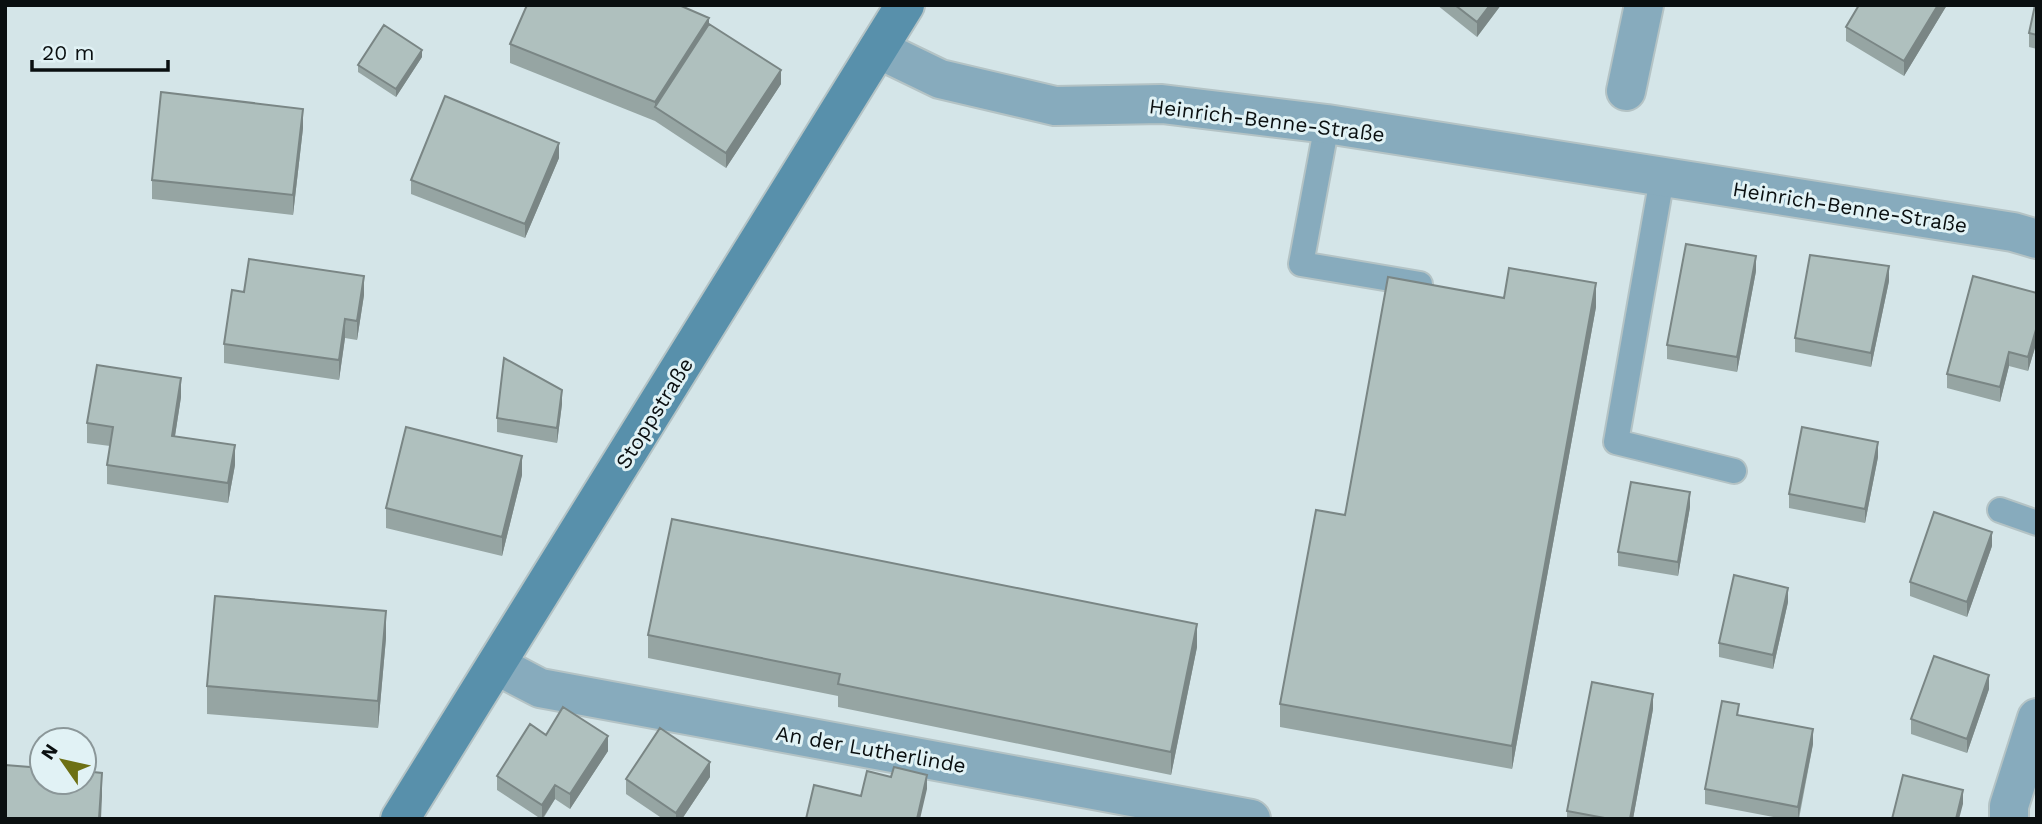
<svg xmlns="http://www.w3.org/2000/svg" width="2042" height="824" viewBox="0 0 2042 824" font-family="'Work Sans',sans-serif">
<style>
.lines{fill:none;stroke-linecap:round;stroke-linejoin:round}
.lane-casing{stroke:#b4c3c5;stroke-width:28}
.street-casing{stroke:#b4c3c5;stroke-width:42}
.secondary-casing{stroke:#b4c3c5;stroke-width:42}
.lane{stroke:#87abbd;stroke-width:24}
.street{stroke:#87abbd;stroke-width:38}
.secondary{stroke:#5890ab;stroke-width:38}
.wall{fill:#96a5a3}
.shaded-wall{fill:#7a8685}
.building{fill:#afc0be;stroke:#7a8685;stroke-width:2}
.labels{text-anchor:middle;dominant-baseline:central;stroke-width:6;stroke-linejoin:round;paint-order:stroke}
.street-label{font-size:21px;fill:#0a0f10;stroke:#e1f2f5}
</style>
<rect width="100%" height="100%" fill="#d4e5e8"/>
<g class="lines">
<g class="lane-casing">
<path id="lane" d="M 1327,124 L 1301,264 L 1420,284
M 1662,178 L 1616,442 L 1734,471
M 2000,510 L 2037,523"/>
</g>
<g class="street-casing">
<path id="street" d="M 878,49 L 940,79 L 1055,106 L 1162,104 L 1327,124 L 2013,232 L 2037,239
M 1626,91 L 1644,5
M 496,665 L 540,688 L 1251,819
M 2009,819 L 2009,806 L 2037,718"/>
</g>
<g class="secondary-casing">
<path id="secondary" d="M 400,819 L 905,5"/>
</g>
<use href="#lane" class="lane"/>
<use href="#street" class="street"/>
<use href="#secondary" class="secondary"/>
</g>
<path class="wall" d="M 1437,5 L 1501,5 L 1477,37 Z
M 1947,5 L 1904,76 L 1846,41 L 1846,27 Z
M 2037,5 L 2037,49 L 2029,47 L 2029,33 Z
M 510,44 L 781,84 L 726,168 L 655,121 L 510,63 Z
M 422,57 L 396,97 L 358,72 L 358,65 Z
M 303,128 L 293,215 L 152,199 L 152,180 Z
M 559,158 L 525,238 L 411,194 L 411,180 Z
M 1756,271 L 1737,372 L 1667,359 L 1667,345 Z
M 1889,281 L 1871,367 L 1795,352 L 1795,338 Z
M 244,292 L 364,295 L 357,340 L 345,338 L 339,380 L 224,363 L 224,344 Z
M 2037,293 L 2037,341 L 2028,371 L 2009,366 L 2000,402 L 1947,388 L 1947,374 Z
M 1504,298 L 1596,307 L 1512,769 L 1280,727 L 1280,704 L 1345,515 Z
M 181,397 L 175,436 L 235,465 L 228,503 L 107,484 L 107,465 L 110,446 L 87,443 L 87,423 Z
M 562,404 L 557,443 L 497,432 L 497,418 Z
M 1878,457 L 1865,523 L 1789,508 L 1789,494 Z
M 522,475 L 502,556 L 386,528 L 386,508 Z
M 1690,507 L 1678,576 L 1618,566 L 1618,552 Z
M 1992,546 L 1967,617 L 1910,596 L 1910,582 Z
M 1788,602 L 1773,669 L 1719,657 L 1719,643 Z
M 648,635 L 1197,647 L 1171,775 L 838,707 L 838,696 L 648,658 Z
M 386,638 L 378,728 L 207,714 L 207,686 Z
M 1989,689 L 1967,753 L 1911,734 L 1911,719 Z
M 1653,709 L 1633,819 L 1567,819 L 1567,811 Z
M 1739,715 L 1813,744 L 1799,819 L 1784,819 L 1705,804 L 1705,789 Z
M 546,735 L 608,751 L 570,809 L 555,799 L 543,819 L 541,819 L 497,790 L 497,776 Z
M 710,777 L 682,819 L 663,819 L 626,794 L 626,779 Z"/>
<path class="shaded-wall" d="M 1490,5 L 1501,5 L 1477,37 L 1477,22 Z
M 1938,5 L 1947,5 L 1904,76 L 1904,61 Z
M 709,18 L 709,38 L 655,107 L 655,102 Z
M 422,50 L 422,57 L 396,97 L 396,89 Z
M 781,70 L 781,84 L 726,168 L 726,153 Z
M 303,109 L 303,128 L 293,215 L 293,195 Z
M 559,143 L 559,158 L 525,238 L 525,224 Z
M 1756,256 L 1756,271 L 1737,372 L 1737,357 Z
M 1889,266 L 1889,281 L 1871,367 L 1871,353 Z
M 364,276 L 364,295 L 357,340 L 357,321 Z
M 1596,283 L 1596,307 L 1512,769 L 1512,746 Z
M 345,319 L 345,338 L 339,380 L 339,360 Z
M 2037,326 L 2037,341 L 2028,371 L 2028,357 Z
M 2009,352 L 2009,366 L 2000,402 L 2000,387 Z
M 181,378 L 181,397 L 172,455 L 172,436 Z
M 562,390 L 562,404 L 557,443 L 557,428 Z
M 1878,442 L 1878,457 L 1865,523 L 1865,509 Z
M 235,445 L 235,465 L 228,503 L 228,483 Z
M 522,456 L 522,475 L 502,556 L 502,537 Z
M 1690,492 L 1690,507 L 1678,576 L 1678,562 Z
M 1992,532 L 1992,546 L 1967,617 L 1967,602 Z
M 1788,588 L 1788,602 L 1773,669 L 1773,655 Z
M 386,611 L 386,638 L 378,728 L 378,701 Z
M 1197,624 L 1197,647 L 1171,775 L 1171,752 Z
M 1989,675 L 1989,689 L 1967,753 L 1967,739 Z
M 1653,694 L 1653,709 L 1633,819 L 1630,819 Z
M 1813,729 L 1813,744 L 1798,819 L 1798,807 Z
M 608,736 L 608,751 L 570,809 L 570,794 Z
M 710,762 L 710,777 L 682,819 L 676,819 L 676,813 Z
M 102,773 L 102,796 L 101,819 L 99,819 Z
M 927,775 L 927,789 L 920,819 L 917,819 Z
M 555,785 L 555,799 L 542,819 L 542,805 Z
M 1963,790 L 1963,804 L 1959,819 L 1956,819 Z"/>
<path class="building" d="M 527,5 L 679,5 L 709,18 L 655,102 L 510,44 Z
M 1455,5 L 1490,5 L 1477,22 Z
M 1859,5 L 1938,5 L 1904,61 L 1846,27 Z
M 2035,5 L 2037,5 L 2037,35 L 2029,33 Z
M 709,24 L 781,70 L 726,153 L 655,107 Z
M 384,25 L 422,50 L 396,89 L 358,65 Z
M 161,92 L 303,109 L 293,195 L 152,180 Z
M 445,96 L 559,143 L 525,224 L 411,180 Z
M 1686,244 L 1756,256 L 1737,357 L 1667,345 Z
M 1810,255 L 1889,266 L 1871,353 L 1795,338 Z
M 249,259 L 364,276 L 357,321 L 345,319 L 339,360 L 224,344 L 232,290 L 244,292 Z
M 1509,268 L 1596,283 L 1512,746 L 1280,704 L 1316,510 L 1345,515 L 1388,277 L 1504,298 Z
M 1973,276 L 2037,293 L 2037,326 L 2028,357 L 2009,352 L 2000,387 L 1947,374 Z
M 504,358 L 562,390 L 557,428 L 497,418 Z
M 97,365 L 181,378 L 172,436 L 235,445 L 228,483 L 107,465 L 113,427 L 87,423 Z
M 406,427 L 522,456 L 502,537 L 386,508 Z
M 1802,427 L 1878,442 L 1865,509 L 1789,494 Z
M 1631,482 L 1690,492 L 1678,562 L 1618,552 Z
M 1934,512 L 1992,532 L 1967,602 L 1910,582 Z
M 672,519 L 1197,624 L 1171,752 L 838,684 L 840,674 L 648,635 Z
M 1734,575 L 1788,588 L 1773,655 L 1719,643 Z
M 215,596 L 386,611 L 378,701 L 207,686 Z
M 1934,656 L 1989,675 L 1967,739 L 1911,719 Z
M 1592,682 L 1653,694 L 1630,819 L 1610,819 L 1567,811 Z
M 1722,701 L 1739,704 L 1737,715 L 1813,729 L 1798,807 L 1705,789 Z
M 563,707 L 608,736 L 570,794 L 555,785 L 542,805 L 497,776 L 530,724 L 546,735 Z
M 660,728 L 710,762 L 676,813 L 626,779 Z
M 5,765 L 42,768 L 42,782 L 84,782 L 84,771 L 102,773 L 99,819 L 5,819 Z
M 894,767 L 927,775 L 917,819 L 806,819 L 814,785 L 861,796 L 867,771 L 891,777 Z
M 1903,775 L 1963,790 L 1956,819 L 1892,819 Z"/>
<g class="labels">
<g class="street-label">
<text transform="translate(1267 120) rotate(7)">Heinrich-Benne-Straße</text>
<text transform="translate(1850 207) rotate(9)">Heinrich-Benne-Straße</text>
<text transform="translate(654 413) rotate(-58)">Stoppstraße</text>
<text transform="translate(871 749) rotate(10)">An der Lutherlinde</text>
</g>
</g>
<rect width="2042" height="824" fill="none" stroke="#0a0f10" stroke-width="14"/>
<g transform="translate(63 761) rotate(304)"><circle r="33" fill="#e1f2f5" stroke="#8b9799" stroke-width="2"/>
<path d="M0-5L12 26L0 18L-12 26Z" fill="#6d7014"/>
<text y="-10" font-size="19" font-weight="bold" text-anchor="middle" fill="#0a0f10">N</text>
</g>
<path d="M32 60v10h136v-10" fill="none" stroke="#0a0f10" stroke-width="3.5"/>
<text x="42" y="60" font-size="21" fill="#0a0f10" stroke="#e1f2f5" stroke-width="5" paint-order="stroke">20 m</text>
</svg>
